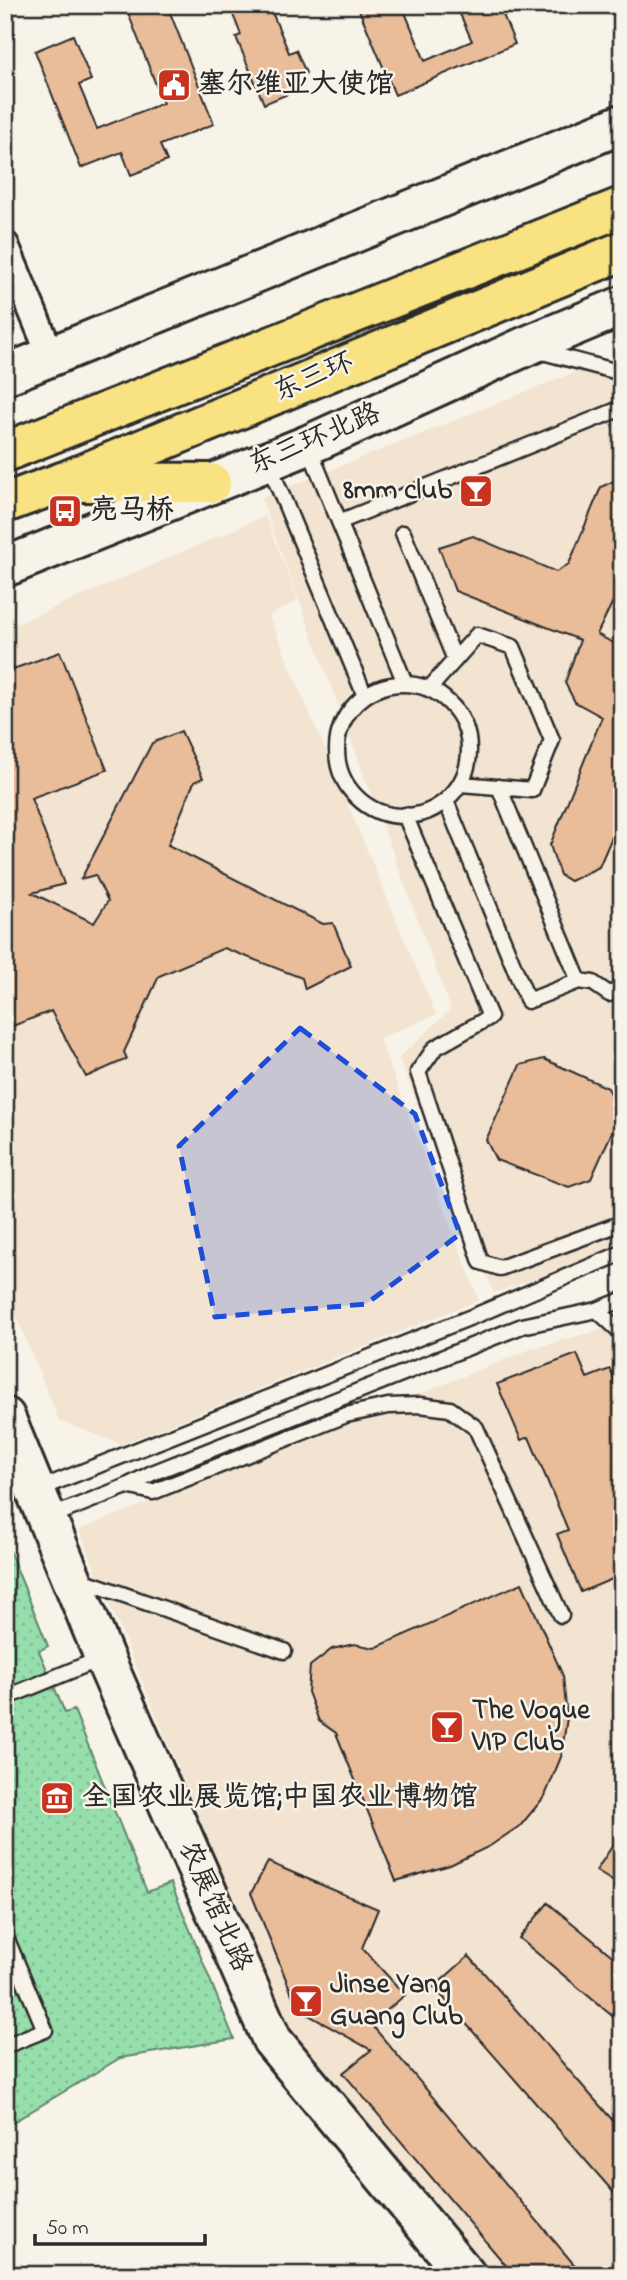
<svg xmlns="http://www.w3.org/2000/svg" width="627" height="2280" viewBox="0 0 627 2280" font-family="'Indie Flower','LXGW WenKai TC',sans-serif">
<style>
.built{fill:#f3e3d1}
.park{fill:url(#park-dots);stroke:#60846c;stroke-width:2}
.building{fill:#eabd9a;stroke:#2b2b2b;stroke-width:2}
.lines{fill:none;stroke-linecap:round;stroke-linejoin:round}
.lane-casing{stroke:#2b2b2b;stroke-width:19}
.street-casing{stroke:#2b2b2b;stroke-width:32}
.secondary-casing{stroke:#2b2b2b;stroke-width:44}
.highway-casing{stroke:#2b2b2b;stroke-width:44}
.lane{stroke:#f7f3e8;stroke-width:14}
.street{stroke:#f7f3e8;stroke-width:26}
.secondary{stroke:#f7f3e8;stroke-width:38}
.highway{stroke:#f8e281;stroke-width:38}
.marked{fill:#1d4ed8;fill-opacity:0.2;stroke:#1d4ed8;stroke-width:5;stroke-dasharray:14 9;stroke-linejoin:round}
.labels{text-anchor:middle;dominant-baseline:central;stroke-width:5;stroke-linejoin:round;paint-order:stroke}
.poi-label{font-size:28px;font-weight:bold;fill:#2b2b2b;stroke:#f7f3e8;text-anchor:start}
.street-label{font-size:28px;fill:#2b2b2b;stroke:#f7f3e8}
</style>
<defs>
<pattern id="park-dots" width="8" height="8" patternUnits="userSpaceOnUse" patternTransform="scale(1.75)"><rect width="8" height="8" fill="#96deac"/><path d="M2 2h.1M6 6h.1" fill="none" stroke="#81bf94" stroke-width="1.8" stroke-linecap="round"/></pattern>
</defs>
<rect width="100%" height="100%" fill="#f7f3e8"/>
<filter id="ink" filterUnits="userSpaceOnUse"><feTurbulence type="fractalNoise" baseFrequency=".0143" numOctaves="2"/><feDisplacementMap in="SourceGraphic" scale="14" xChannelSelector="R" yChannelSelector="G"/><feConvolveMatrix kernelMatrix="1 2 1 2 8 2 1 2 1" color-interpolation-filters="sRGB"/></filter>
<g filter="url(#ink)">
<path class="built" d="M 608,359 L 622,395 L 622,1248 L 494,1293 L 399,1058 L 451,1009 L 261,498 Z
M 265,516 L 298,600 L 269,616 L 436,1015 L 379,1038 L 479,1300 L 122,1444 L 59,1421 L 5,1287 L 5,629 Z
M 622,1324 L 622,2275 L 493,2275 L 289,2033 L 79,1530 L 534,1348 Z"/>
<path class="park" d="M 5,1540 L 48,1646 L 39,1651 L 65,1713 L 74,1710 L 147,1892 L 171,1883 L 234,2039 L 120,2058 L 5,2127 Z"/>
<path class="building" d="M 125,5 L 167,5 L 214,124 L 160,145 L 167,161 L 131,175 L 122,152 L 81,168 L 35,51 L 73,35 L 91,80 L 79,85 L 97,129 L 163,103 Z
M 247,5 L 269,5 L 289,53 L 296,50 L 306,73 L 296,78 L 300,89 L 264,104 L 236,37 L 241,35 L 232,12 Z
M 357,5 L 402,5 L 425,61 L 472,41 L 456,5 L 499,5 L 515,44 L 395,95 Z
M 622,477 L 622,583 L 597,634 L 622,648 L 622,694 L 617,707 L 622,709 L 622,814 L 599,867 L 570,881 L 560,875 L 550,845 L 602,717 L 575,702 L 565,683 L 580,640 L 455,591 L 439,547 L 473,536 L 556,572 L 569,564 L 601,487 Z
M 60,652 L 107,770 L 31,798 L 64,884 L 32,893 L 94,923 L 108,901 L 95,875 L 81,879 L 152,743 L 181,731 L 203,778 L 194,782 L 168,845 L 323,924 L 333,923 L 351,966 L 305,989 L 302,978 L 224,948 L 159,976 L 124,1052 L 127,1059 L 86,1077 L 51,1011 L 5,1029 L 5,913 L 12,911 L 8,900 L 5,901 L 5,672 Z
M 544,1059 L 608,1088 L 621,1112 L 591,1179 L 569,1187 L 496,1160 L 486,1140 L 520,1065 Z
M 577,1354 L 587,1378 L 610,1369 L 622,1398 L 622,1575 L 581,1592 L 557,1534 L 568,1530 L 529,1437 L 521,1440 L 497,1384 Z
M 522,1583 L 563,1676 L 567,1718 L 561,1757 L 545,1796 L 521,1825 L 490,1846 L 450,1865 L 396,1881 L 336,1733 L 319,1721 L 308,1692 L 310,1666 L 332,1649 L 354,1644 L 375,1648 Z
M 622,1831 L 622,1887 L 596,1871 Z
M 268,1862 L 378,1909 L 362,1948 L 405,1995 L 371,2024 L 583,2275 L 514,2275 L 343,2073 L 371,2050 L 298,2009 L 251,1893 Z
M 548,1903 L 622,1964 L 622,2024 L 519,1938 Z
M 469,1956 L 622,2131 L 622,2202 L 434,1987 Z"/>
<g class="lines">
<g class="lane-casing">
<path id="lane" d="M 539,351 L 622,373
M 309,448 L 405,683
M 268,462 L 365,696
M 339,522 L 622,408
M 403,533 L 455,660
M337 750a66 66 0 1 1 132 0a66 66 0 1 1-132 0Z
M 429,689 L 477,635 L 513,647 L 552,740 L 532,790 L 461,784
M 499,787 L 579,981
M 446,801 L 528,1001 L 579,981 L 593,983 L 609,994 L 622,989
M 405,815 L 490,1017 L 435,1048 L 418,1072 L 481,1262 L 500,1268 L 622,1223
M 597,1310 L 622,1333
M 127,1486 L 153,1492 L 346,1415 L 388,1406 L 420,1405 L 450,1409 L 476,1428 L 561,1615
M 36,1490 L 479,1314 L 622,1253
M 47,1518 L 127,1486 L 152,1473 L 522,1326 L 597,1310 L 622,1300
M 79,1579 L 284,1651
M 5,1698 L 102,1658
M 5,1935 L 45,2030 L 5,2046"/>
</g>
<g class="street-casing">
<path id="street" d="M 5,245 L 51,356"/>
</g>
<g class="secondary-casing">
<path id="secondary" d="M 5,375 L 622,124
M 5,567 L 308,445 L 524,347 L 622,306
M 5,1417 L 104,1657 L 272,2040 L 466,2275"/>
</g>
<g class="highway-casing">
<path id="highway" d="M 5,452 L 622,207
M 81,482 L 211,483
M 5,503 L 65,481 L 622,251"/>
</g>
<use href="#lane" class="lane"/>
<use href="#street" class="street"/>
<use href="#secondary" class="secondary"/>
<use href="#highway" class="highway"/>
</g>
</g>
<path class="marked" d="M 300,1028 L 415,1114 L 460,1234 L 366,1304 L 215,1317 L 179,1146 Z"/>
<defs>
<g id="civic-square" transform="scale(1.75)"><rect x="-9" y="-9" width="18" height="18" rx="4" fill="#c8321e" stroke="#f7f3e8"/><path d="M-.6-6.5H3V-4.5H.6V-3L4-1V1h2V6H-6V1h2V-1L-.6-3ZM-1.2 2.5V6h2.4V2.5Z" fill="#fff"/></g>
<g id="bar-square" transform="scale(1.75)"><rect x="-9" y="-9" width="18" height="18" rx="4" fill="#c8321e" stroke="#f7f3e8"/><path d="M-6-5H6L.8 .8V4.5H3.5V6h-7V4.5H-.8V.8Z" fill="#fff"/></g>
<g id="bus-square" transform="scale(1.75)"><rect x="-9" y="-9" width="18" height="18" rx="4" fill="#c8321e" stroke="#f7f3e8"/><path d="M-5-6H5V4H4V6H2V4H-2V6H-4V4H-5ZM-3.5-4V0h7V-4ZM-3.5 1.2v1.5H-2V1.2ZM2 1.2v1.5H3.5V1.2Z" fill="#fff"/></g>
<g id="museum-square" transform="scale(1.75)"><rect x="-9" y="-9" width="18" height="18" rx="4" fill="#c8321e" stroke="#f7f3e8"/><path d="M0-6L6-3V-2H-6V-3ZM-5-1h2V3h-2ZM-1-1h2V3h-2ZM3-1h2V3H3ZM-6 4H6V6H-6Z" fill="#fff"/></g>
</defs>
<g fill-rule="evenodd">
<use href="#civic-square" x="174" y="85"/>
<use href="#bar-square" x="476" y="491"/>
<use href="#bus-square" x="65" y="511"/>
<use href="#bar-square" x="447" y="1727"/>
<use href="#museum-square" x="57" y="1798"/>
<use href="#bar-square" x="306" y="2001"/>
</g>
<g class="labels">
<g class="poi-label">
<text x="198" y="85">塞尔维亚大使馆</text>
<text x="452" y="491" text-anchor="end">8mm club</text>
<text x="90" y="511">亮马桥</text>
<text x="472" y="1711">The Vogue<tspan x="472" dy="32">VIP Club</tspan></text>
<text x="82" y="1798">全国农业展览馆;中国农业博物馆</text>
<text x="330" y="1985">Jinse Yang<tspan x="330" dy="32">Guang Club</tspan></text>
</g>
<g class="street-label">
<text transform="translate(314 378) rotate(-23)">东三环</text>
<text transform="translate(315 440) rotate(-23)">东三环北路</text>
<text transform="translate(214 1907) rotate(66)">农展馆北路</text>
</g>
</g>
<rect width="627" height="2280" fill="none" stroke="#f7f3e8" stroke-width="28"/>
<rect x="14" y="14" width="599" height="2252" fill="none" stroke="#2b2b2b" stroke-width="2.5" filter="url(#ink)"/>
<path d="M35 2234v10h170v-10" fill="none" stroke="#2b2b2b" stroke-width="3.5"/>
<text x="46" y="2234" font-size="21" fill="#2b2b2b" stroke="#f7f3e8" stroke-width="5" paint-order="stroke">50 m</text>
</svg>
